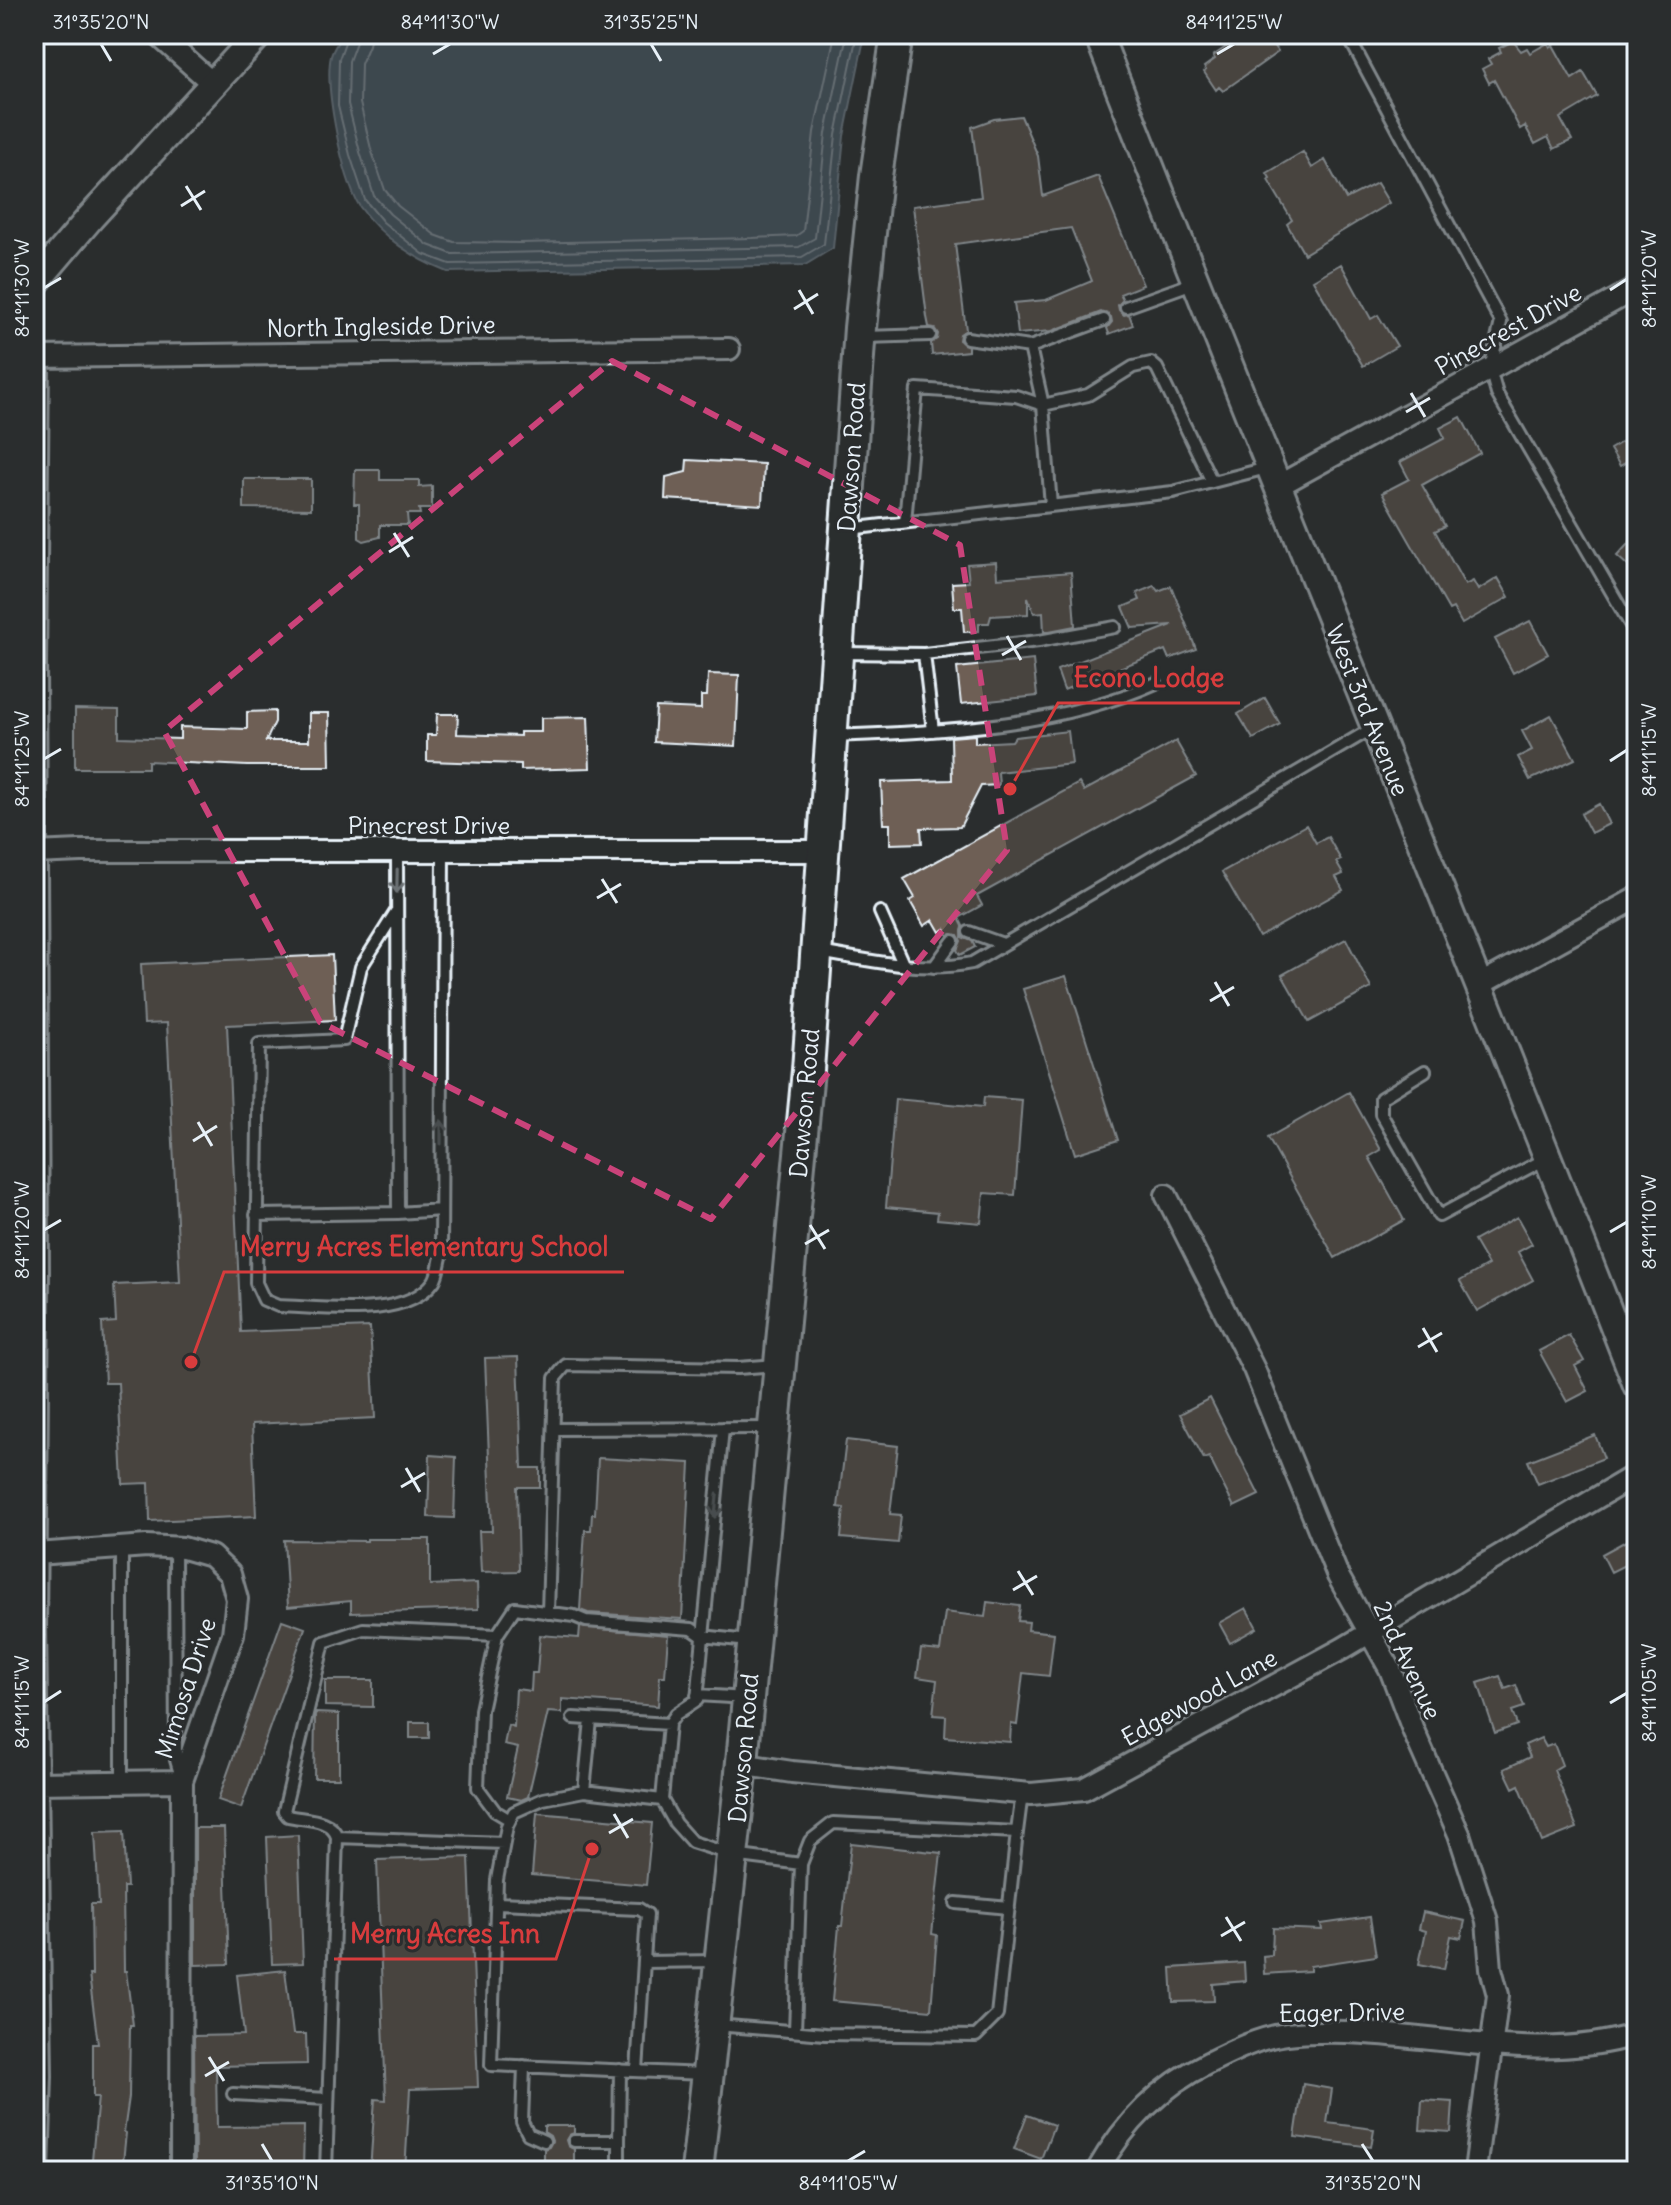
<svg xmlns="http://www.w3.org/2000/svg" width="1671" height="2205" viewBox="0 0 1671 2205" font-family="Delius,sans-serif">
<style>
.water{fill:#546777;stroke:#8f9eab;stroke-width:2}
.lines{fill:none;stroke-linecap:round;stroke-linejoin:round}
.shore{stroke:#adbac4;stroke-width:2}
.building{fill:#6e5f55;stroke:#e8f1f8;stroke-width:2}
.lane-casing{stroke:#e8f1f8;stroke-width:16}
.street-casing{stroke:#e8f1f8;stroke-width:26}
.secondary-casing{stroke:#e8f1f8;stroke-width:32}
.primary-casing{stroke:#e8f1f8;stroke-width:36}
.lane{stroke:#2a2d2e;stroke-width:10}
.street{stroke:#2a2d2e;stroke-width:20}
.secondary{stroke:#2a2d2e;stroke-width:26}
.primary{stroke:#2a2d2e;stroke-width:30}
.oneway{stroke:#6c7275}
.marked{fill:none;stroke:#ca437a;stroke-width:6;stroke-dasharray:16 10;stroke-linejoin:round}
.ticks{fill:none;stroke:#e8f1f8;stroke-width:3}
.labels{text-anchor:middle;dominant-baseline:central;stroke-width:6;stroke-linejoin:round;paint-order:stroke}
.street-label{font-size:24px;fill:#e8f1f8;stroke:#2a2d2e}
.leader{fill:none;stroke:#d83c3d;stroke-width:3}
.callout-dot{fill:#d83c3d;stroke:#2a2d2e;stroke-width:3}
.callout-label{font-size:26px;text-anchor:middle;font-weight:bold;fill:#d83c3d;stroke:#2a2d2e;stroke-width:6;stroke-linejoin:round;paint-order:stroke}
.neatline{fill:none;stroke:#e8f1f8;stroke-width:3}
.ticks-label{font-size:20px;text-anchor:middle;fill:#e8f1f8}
</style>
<rect width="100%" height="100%" fill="#2a2d2e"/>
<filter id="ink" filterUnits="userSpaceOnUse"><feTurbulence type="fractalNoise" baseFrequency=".0125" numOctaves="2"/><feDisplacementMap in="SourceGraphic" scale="16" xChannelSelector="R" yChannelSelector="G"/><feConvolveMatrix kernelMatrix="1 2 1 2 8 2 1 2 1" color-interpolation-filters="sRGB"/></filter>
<g filter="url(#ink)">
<path class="water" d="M 342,34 L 865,34 L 844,136 L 833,248 L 805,265 L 448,272 C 415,259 381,237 360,207 C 343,181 324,87 331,56 C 333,49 339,41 342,34 Z"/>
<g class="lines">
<path class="shore" d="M 348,34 L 339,59 L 338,106 L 350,155 L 365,200 L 383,222 L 423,254 L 450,264 L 802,257 L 824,244 L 836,135 L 857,34
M 359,34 L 349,61 L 348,104 L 360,152 L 374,196 L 390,214 L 428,245 L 452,254 L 799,247 L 815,238 L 826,133 L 847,34
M 371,34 L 369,45 L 361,64 L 360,103 L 371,149 L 385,190 L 398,206 L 435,235 L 454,242 L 520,243 L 752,238 L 796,236 L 803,231 L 814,132 L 835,34"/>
</g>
<path class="building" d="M 1245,34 L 1265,34 L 1278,52 L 1223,91 L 1219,87 L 1216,90 L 1204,72 L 1206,70 L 1204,67 L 1215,59 L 1213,56 Z
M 1513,41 L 1521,51 L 1527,48 L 1530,53 L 1548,43 L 1550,47 L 1553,45 L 1572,79 L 1583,72 L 1597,96 L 1560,118 L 1572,140 L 1554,149 L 1548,137 L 1535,144 L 1525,126 L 1520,129 L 1494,80 L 1489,83 L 1482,69 L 1491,64 L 1488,59 L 1501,52 L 1499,48 Z
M 1021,116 L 1038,156 L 1043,196 L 1098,176 L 1143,285 L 1120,294 L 1123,300 L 1118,305 L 1119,310 L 1124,315 L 1129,314 L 1133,325 L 1109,334 L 1107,328 L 1112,322 L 1111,317 L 1101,312 L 1052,331 L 1018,334 L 1014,303 L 1046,300 L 1092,281 L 1071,228 L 955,244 L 966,330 L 960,334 L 959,340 L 968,346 L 968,351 L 932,355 L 931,343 L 937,339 L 938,334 L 934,328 L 929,327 L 927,317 L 913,206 L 981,197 L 972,127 L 994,119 Z
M 1303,152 L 1312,168 L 1325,160 L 1346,199 L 1377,183 L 1389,203 L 1304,254 L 1287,224 L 1292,220 L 1268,180 L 1270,178 L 1267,173 Z
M 1341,264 L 1371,319 L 1378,315 L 1397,346 L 1363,366 L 1313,280 Z
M 1461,417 L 1480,453 L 1422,485 L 1445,526 L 1435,531 L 1465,585 L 1473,581 L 1478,590 L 1498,578 L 1509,597 L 1462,624 L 1453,608 L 1449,610 L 1382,493 L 1409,479 L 1400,462 L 1445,438 L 1440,428 Z
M 1637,433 L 1637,456 L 1620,466 L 1610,449 Z
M 687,460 L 764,464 L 762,505 L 665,499 L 666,477 L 686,472 Z
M 355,470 L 380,470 L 380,480 L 419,480 L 419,487 L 432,486 L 432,509 L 419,509 L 420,514 L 407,514 L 408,525 L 380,525 L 380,537 L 364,541 L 359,538 L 359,504 L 354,504 Z
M 244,479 L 311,479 L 311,509 L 244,508 Z
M 1637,534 L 1637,574 L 1617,556 Z
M 996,562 L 997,578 L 1071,572 L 1075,626 L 1044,632 L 1043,612 L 1034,613 L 1028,597 L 1028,614 L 991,616 L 989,623 L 979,623 L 979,631 L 964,632 L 962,608 L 954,608 L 952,583 L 969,582 L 967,564 Z
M 1154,586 L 1158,591 L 1171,586 L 1196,649 L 1169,659 L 1165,650 L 1064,690 L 1057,670 L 1172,625 L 1132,628 L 1123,607 L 1140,600 L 1137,593 Z
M 1530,621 L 1548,654 L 1513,673 L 1495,639 Z
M 1033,660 L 1037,696 L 961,704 L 957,668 Z
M 708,674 L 739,675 L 736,746 L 654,742 L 656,707 L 701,709 L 701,696 L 707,696 Z
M 1265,698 L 1280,724 L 1253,739 L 1238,714 Z
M 75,709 L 119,710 L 119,737 L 180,739 L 180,727 L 247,729 L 247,712 L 275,711 L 275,722 L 266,741 L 309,741 L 309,713 L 329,713 L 330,766 L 247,766 L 148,761 L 148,768 L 75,768 Z
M 437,714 L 458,714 L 457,734 L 520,736 L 520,732 L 541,732 L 541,718 L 588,717 L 590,768 L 521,770 L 521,764 L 427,761 L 427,735 L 436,735 Z
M 1551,715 L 1575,759 L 1530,780 L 1518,757 L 1532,750 L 1522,731 Z
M 1068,731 L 1072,764 L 998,772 L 999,785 L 981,786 L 960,827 L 921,828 L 922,843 L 890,844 L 890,824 L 883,824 L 881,782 L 952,780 L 951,737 L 975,735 L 975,743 L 1012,741 L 1015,737 Z
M 1176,741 L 1196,776 L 977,896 L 982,905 L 959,918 L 963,926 L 962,937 L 972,941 L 975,947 L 960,955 L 957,950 L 961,941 L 958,935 L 948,935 L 945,929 L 940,932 L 933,920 L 924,926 L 910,901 L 915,898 L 904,879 L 1079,783 L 1084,791 Z
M 1599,804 L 1609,824 L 1591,833 L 1581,814 Z
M 1306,825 L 1316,843 L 1328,837 L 1341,860 L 1336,862 L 1343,874 L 1336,877 L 1343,890 L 1259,937 L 1222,872 Z
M 1346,939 L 1371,988 L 1309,1022 L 1282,975 Z
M 332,955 L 335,1020 L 227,1025 L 241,1332 L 370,1327 L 375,1418 L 252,1424 L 256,1516 L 150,1521 L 149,1483 L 123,1484 L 118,1383 L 105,1383 L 102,1323 L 116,1322 L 114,1285 L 180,1282 L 167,1023 L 144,1024 L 141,964 Z
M 1066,976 L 1118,1140 L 1075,1154 L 1023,989 Z
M 1349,1092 L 1381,1150 L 1369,1157 L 1404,1220 L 1335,1258 L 1268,1138 Z
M 984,1097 L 1022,1100 L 1015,1195 L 984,1193 L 981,1223 L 937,1219 L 938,1212 L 886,1207 L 895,1099 L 983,1107 Z
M 1517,1217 L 1532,1244 L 1518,1252 L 1533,1280 L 1477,1311 L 1460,1281 L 1488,1265 L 1474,1241 Z
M 1569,1335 L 1584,1361 L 1575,1366 L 1588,1391 L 1567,1402 L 1539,1351 Z
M 518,1357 L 522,1468 L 540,1468 L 540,1487 L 517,1487 L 519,1571 L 481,1572 L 479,1531 L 492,1531 L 485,1358 Z
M 1210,1398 L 1259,1495 L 1234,1507 L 1209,1457 L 1204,1459 L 1180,1414 Z
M 1595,1435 L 1604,1458 L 1538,1484 L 1528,1461 Z
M 846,1440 L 898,1446 L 890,1514 L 901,1515 L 898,1543 L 841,1538 L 844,1508 L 838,1507 Z
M 430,1455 L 456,1457 L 454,1518 L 428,1517 Z
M 598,1458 L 690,1463 L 682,1619 L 588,1613 L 580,1610 L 585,1530 L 591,1530 L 592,1514 L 595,1514 Z
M 1637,1535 L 1637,1559 L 1611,1572 L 1602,1554 Z
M 367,1539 L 430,1539 L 430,1585 L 477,1583 L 478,1609 L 351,1613 L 351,1601 L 288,1607 L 284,1540 L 367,1541 Z
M 987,1602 L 1020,1606 L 1018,1621 L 1029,1622 L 1028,1630 L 1054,1633 L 1049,1676 L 1023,1673 L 1017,1725 L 1011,1724 L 1010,1742 L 945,1737 L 946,1716 L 933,1715 L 937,1680 L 917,1677 L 921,1649 L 940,1651 L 945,1612 L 985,1617 Z
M 1246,1608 L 1257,1628 L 1230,1643 L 1219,1623 Z
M 282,1620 L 305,1628 L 241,1808 L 218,1800 Z
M 580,1627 L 668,1635 L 665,1676 L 660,1676 L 658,1706 L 562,1699 L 562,1713 L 548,1712 L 528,1797 L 521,1800 L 507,1797 L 518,1748 L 504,1745 L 508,1725 L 514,1727 L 516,1689 L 531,1691 L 532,1673 L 537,1673 L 540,1635 L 579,1638 Z
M 1500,1676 L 1505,1689 L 1516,1685 L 1524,1707 L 1512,1711 L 1517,1725 L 1495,1733 L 1478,1683 Z
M 325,1680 L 373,1680 L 373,1707 L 325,1706 Z
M 315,1713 L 339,1714 L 339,1778 L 314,1778 Z
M 410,1722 L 429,1722 L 429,1738 L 410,1738 Z
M 1541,1738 L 1546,1747 L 1554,1744 L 1562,1765 L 1554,1770 L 1577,1828 L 1542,1842 L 1519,1785 L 1513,1788 L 1504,1769 L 1530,1757 L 1525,1745 Z
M 537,1813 L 652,1823 L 646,1885 L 532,1875 Z
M 195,1828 L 224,1828 L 229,1964 L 195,1965 Z
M 124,1831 L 127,1887 L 123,1887 L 124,1971 L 126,1971 L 133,2025 L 130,2025 L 129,2097 L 124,2132 L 126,2133 L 122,2171 L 102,2171 L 91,2170 L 98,2097 L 93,2097 L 93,2044 L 98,2044 L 89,1975 L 92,1975 L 91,1904 L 99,1904 L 95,1832 Z
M 298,1835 L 303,1963 L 272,1964 L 267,1837 Z
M 851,1843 L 941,1853 L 932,1934 L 937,1935 L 931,2010 L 832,2001 L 839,1926 L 842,1926 Z
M 469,1857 L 478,2087 L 410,2089 L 405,2171 L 370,2171 L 375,2099 L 386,2100 L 377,1860 Z
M 1423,1912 L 1465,1921 L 1461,1938 L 1451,1936 L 1444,1969 L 1419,1964 L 1426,1931 L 1419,1929 Z
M 1370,1917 L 1376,1956 L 1310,1966 L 1310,1971 L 1264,1974 L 1263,1956 L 1272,1955 L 1273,1928 L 1322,1930 L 1321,1924 Z
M 1244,1963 L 1245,1981 L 1213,1984 L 1214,2001 L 1173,2002 L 1171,1968 Z
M 285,1970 L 293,2034 L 306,2034 L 307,2064 L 216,2066 L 217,2127 L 304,2126 L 303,2171 L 195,2171 L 194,2036 L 244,2035 L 237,1975 Z
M 1303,2084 L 1332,2089 L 1327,2123 L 1374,2129 L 1371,2147 L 1295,2137 Z
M 1422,2100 L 1453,2102 L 1451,2132 L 1420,2130 Z
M 1027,2115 L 1054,2125 L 1041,2159 L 1014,2149 Z
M 544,2126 L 574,2126 L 574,2133 L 569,2135 L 566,2140 L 568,2146 L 574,2149 L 574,2171 L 544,2171 L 544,2149 L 549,2147 L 552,2141 L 550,2136 L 544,2132 Z"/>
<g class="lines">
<g class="lane-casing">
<path id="lane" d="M 1347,34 L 1501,322 L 1490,369 L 1497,394 L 1637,636
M 1126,307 L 1196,282
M 864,337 L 930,335
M 967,338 L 1030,347 L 1043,405 L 1051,506
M 1030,347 L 1104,320
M 905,522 L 917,389 L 1016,396 L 1043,405 L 1088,395 L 1133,367 L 1151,363 L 1157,368 L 1212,482
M 848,529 L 1173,492 L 1267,468
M 840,653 L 924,654 L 933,731
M 924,654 L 1039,641 L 1115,627
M 833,736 C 942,731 1056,728 1156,683
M 397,851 L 398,1213 L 441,1210
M 397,910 L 361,967 L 344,1040 L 259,1044 L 256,1283 L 264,1300 L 278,1306 C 321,1307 406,1321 434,1281 C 438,1275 439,1265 441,1257 L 443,851
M 880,912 L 904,966
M 969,932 L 1003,944
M 818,952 C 869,960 921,973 972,963 L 1373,728
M 934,967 L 953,941
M 1425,1071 L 1381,1098 L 1381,1114 L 1439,1216 L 1547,1158
M 256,1215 L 398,1213
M 554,1429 L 772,1428
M 175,1547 L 176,1760 L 181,1777
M 548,1613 L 555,1378 L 566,1365 L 738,1368 L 776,1365
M 497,1635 L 481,1710 L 478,1788 L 495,1811 L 510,1820
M 697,1695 L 747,1698
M 573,1718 L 669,1724 L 676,1714 L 697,1700 L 723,1428
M 591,1720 L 584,1791 L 543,1799 L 514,1812 L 507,1826 L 497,1880 L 491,2065 L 704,2074
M 669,1724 L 662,1800 L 675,1823 L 692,1842 L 733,1855 L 801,1864 L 810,1841 L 833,1823 L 1017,1832 L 1022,1793
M 122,1782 L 122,1547
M 584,1791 L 662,1800
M 337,1837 L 504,1843
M 498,1903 L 639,1909 L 647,1914 L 637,2071
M 956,1903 L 1009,1908
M 644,1962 L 718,1961
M 716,2025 L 825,2034 L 976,2036 L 997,2015 L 1017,1832
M 795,2031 L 801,1864
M 524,2066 L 522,2122 L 528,2134 L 544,2141
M 233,2094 L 328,2099
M 574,2141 L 619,2141 L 620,2070
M 326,2171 L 337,1837 C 331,1818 305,1820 288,1816 L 284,1811 L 324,1642 L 363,1629 L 497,1635 L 515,1608 L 574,1616 L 586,1621 L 692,1629 L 702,1636 L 749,1641
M 619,2171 L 619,2141"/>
</g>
<g class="street-casing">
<path id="street" d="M 157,34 L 212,83
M 34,357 L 729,349
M 38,357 L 35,664 L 38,1272 L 35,1627 L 41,2076 L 38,2171
M 1278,486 L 1637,288
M 34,853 L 81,851 L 823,851
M 1479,985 L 1637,898
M 1166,1195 L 1254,1369 L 1338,1576 L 1390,1669 L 1413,1730 L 1459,1834 L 1487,1921 L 1491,1969 L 1498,1995 L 1475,2171
M 36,1554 L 147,1546 L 183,1548 L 211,1556 L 230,1574 L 237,1599 L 233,1634 L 182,1781 L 181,2171
M 740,1764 L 792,1772 L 1031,1794 L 1084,1789 L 1342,1649 L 1637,1474
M 34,1783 L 182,1781
M 1097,2171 C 1123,2125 1159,2087 1208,2063 C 1232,2051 1260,2037 1287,2034 C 1404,2021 1523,2070 1637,2034"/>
</g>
<g class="secondary-casing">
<path id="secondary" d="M 1098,34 C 1274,486 1462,933 1637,1385
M 34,284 L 90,218 L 259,34"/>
</g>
<g class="primary-casing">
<path id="primary" d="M 697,2171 L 739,1793 L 808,1070 L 860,328 L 876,176 L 897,34"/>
</g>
<use href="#lane" class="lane"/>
<use href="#street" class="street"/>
<use href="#secondary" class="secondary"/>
<use href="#primary" class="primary"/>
</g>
<defs><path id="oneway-shaft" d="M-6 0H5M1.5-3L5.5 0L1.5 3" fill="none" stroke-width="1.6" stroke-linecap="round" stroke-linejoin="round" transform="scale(2)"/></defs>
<g class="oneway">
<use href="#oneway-shaft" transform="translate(397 881) rotate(91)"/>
<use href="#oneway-shaft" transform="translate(441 1132) rotate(-90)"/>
<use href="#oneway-shaft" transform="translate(716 1506) rotate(96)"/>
</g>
</g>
<path d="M0 0H1671V2205H0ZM 612,361 L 960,545 L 1007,850 L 711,1219 L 320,1022 L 164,731 Z" fill="#2a2d2e" fill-opacity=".55" fill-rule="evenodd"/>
<path class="marked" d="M 612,361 L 960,545 L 1007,850 L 711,1219 L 320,1022 L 164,731 Z"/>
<path class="ticks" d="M 101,44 L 111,61M 651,44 L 661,61M 433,54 L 450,44M 1217,54 L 1234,44M 186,186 L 201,210M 181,206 L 205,191M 44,288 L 61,278M 799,290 L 813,314M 1610,290 L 1627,279M 794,309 L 818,294M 1411,393 L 1425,417M 1406,412 L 1430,398M 394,533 L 409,557M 389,552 L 413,537M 1007,636 L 1021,660M 1002,655 L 1026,641M 44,759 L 61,749M 1610,761 L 1627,750M 602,879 L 617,903M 597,898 L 621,884M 1215,982 L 1229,1006M 1210,1001 L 1234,987M 198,1122 L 212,1146M 193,1141 L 217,1126M 810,1225 L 825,1249M 44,1230 L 61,1220M 1610,1232 L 1627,1222M 805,1244 L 829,1230M 1423,1328 L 1437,1352M 1418,1347 L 1442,1333M 406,1468 L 420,1492M 401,1487 L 425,1473M 1018,1571 L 1033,1595M 1013,1590 L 1037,1576M 44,1702 L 61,1691M 1610,1703 L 1627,1693M 614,1814 L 628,1838M 609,1833 L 633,1819M 1226,1917 L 1241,1941M 1221,1936 L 1245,1922M 209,2057 L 224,2081M 205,2076 L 229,2062M 262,2144 L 272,2161M 1362,2144 L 1373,2161M 848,2161 L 865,2151"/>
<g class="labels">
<g class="street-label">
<text transform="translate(381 326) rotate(-1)">North Ingleside Drive</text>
<text transform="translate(1508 329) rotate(-29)">Pinecrest Drive</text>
<text transform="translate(851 457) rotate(-86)">Dawson Road</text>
<text transform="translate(1368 710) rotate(68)">West 3rd Avenue</text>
<text x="429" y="825">Pinecrest Drive</text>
<text transform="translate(804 1103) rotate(-85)">Dawson Road</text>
<text transform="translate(1408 1660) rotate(65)">2nd Avenue</text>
<text transform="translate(185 1688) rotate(-72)">Mimosa Drive</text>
<text transform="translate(1199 1697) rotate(-29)">Edgewood Lane</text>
<text transform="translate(743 1748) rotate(-85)">Dawson Road</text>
<text transform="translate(1342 2012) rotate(-1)">Eager Drive</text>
</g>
</g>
<path class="leader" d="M1010 789L1058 703H1240M191 1362L224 1272H624M592 1849L556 1959H334"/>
<g class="callout-dot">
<circle cx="1010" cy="789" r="8"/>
<circle cx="191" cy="1362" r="8"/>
<circle cx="592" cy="1849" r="8"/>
</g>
<g class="callout-label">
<text x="1149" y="687">Econo Lodge</text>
<text x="424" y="1256">Merry Acres Elementary School</text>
<text x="445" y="1943">Merry Acres Inn</text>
</g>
<rect width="1671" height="2205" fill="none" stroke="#2a2d2e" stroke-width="88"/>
<rect x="44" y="44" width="1583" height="2117" class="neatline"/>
<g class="ticks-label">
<text x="101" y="29">31°35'20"N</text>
<text x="450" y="29">84°11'30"W</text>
<text x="651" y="29">31°35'25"N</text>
<text x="1234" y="29">84°11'25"W</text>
<text transform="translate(1649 279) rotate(-90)" y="7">84°11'20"W</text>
<text transform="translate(22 288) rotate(-90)" y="7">84°11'30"W</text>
<text transform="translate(1649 750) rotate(-90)" y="7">84°11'15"W</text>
<text transform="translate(22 759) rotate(-90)" y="7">84°11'25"W</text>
<text transform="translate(1649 1222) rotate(-90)" y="7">84°11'10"W</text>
<text transform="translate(22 1230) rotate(-90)" y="7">84°11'20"W</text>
<text transform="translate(1649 1693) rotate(-90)" y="7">84°11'05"W</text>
<text transform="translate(22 1702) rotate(-90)" y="7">84°11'15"W</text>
<text x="272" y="2190">31°35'10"N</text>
<text x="848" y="2190">84°11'05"W</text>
<text x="1373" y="2190">31°35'20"N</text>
</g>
</svg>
